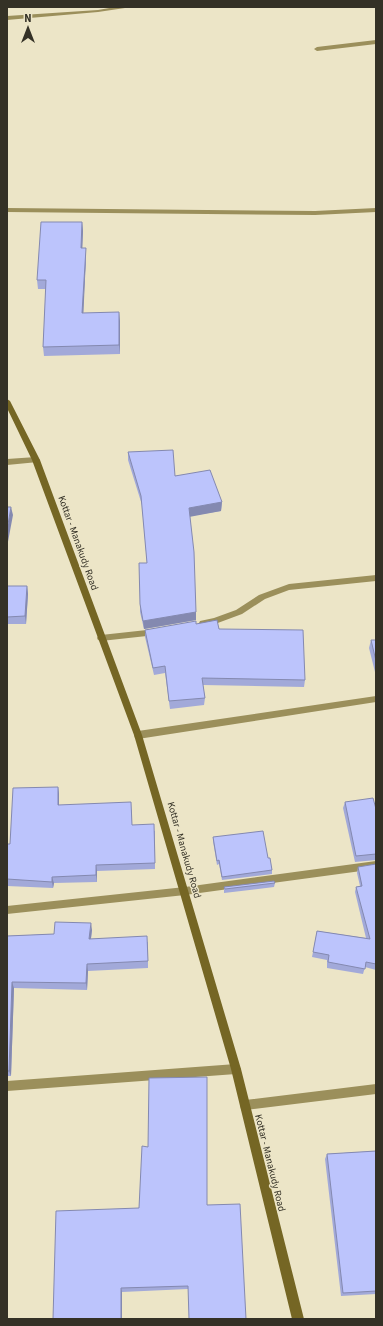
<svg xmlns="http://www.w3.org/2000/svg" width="383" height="1326" viewBox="0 0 383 1326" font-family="'Source Sans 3',sans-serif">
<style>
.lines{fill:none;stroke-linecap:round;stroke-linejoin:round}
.street{fill:#9b8f5b;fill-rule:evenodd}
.secondary{fill:#756624;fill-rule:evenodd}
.wall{fill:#a2a9d9}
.shaded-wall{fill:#8489b0}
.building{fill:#bcc4fc;stroke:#8489b0}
.labels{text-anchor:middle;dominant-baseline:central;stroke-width:3;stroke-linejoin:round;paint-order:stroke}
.street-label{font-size:10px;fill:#343126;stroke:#ece5c7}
</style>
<rect width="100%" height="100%" fill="#ece5c7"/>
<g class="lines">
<path class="street" d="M 115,7 L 127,7 L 125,8 L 98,12 L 7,20 L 7,16 L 98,10 Z
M 376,40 L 376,44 L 317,51 L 314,49 L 317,47 Z
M 7,208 L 315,211 L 376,208 L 376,212 L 315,215 L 7,212 Z
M 36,457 L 38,458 L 40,460 L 38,462 L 7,465 L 7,459 Z
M 376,575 L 376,581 L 289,590 L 265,599 L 242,614 L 215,624 L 203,626 L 200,625 L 199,623 L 200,621 L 214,618 L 236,610 L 259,595 L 289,584 Z
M 156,629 L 159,630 L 160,632 L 159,634 L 156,635 L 101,641 L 98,640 L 97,638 L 98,636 L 101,635 Z
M 376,696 L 376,702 L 138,739 L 135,738 L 134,735 L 135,732 L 138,731 Z
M 376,861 L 376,869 L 185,895 L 7,914 L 7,906 L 185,887 Z
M 236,1064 L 239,1066 L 241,1069 L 239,1072 L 236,1074 L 7,1091 L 7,1081 Z
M 376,1084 L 376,1094 L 245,1110 L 241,1109 L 240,1105 L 241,1101 L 245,1100 Z"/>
<path class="secondary" d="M 7,399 L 10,401 L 40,460 L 142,735 L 241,1069 L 304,1319 L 292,1319 L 231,1069 L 134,735 L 32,460 L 7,408 Z"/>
</g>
<path class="wall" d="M 82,222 L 83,231 L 82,248 L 86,257 L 83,313 L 120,321 L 120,354 L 44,356 L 43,347 L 46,289 L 38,289 L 37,280 Z
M 128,452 L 175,476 L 222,502 L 221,511 L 190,516 L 196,620 L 144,629 L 140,612 L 140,604 L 147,563 L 142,505 L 128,460 Z
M 7,586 L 27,586 L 28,594 L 26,624 L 7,624 Z
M 196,624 L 219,629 L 305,680 L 304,687 L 203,685 L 205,698 L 204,705 L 170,709 L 165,673 L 154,675 L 145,637 L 145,630 Z
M 371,640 L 376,640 L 376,676 L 369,648 Z
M 58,787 L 59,794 L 59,805 L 132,810 L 132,825 L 155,831 L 155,869 L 97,871 L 97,882 L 54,883 L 53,888 L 7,886 L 7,844 L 10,844 Z
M 345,802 L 376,809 L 376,860 L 355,862 L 343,808 Z
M 213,837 L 268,858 L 272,870 L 272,874 L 222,880 L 219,864 L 217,865 L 213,841 Z
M 376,864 L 376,970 L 365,967 L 363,974 L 327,968 L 327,960 L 312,957 L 317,931 L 366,938 L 355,892 L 356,887 L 360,886 L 357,873 L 358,867 Z
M 275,883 L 274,887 L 224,893 L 224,887 Z
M 92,930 L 91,939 L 148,942 L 148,968 L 88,971 L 87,990 L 14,988 L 11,1076 L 7,1076 L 7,936 L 54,934 Z
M 207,1077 L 188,1289 L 122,1292 L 122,1319 L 53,1319 L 139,1208 L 148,1147 Z
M 376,1151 L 376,1294 L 341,1296 L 325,1159 L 327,1154 Z"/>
<path class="shaded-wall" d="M 82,222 L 83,231 L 82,257 L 81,248 Z
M 86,248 L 86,257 L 83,322 L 82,313 Z
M 119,312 L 120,321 L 120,354 L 119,345 Z
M 222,502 L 221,511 L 189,517 L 189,508 Z
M 11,507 L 13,515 L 7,547 L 7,530 Z
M 27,586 L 28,594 L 26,624 L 25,616 Z
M 196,612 L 196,620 L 144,629 L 143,621 Z
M 58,787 L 59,794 L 59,812 L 58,805 Z
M 96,865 L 97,871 L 97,882 L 96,875 Z
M 52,877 L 54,883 L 53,888 L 52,882 Z
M 91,923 L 92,930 L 90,945 L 89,939 Z
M 87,964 L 88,971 L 87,990 L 86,983 Z
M 12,982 L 14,988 L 11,1076 L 9,1071 Z
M 121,1288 L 122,1292 L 122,1319 L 121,1319 Z"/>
<path class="building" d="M 41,222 L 82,222 L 81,248 L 86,248 L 82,313 L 119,312 L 119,345 L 43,347 L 46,280 L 37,280 Z
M 173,450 L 175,476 L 210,470 L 222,502 L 189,508 L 194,552 L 196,612 L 143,621 L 140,604 L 139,563 L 147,563 L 141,496 L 128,452 Z
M 7,507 L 11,507 L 7,530 Z
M 7,586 L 27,586 L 25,616 L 7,617 Z
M 217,620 L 219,629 L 303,630 L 305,680 L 202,678 L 205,698 L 169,701 L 165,666 L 153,668 L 145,630 L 196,621 L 196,624 Z
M 371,640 L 376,640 L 376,661 Z
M 58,787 L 58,805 L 131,802 L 132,825 L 154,824 L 155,863 L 96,865 L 96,875 L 52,877 L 52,882 L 7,879 L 7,844 L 10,844 L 13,788 Z
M 373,798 L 376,809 L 376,854 L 356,856 L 345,802 Z
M 263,831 L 268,858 L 270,858 L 272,870 L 222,877 L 219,860 L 217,861 L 213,837 Z
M 376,864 L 376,964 L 366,962 L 365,969 L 328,962 L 329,955 L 313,952 L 317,931 L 370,939 L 356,887 L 362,886 L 358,867 Z
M 274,881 L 275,883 L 225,889 L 224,887 Z
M 55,922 L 91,923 L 89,939 L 147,936 L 148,961 L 87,964 L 86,983 L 12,982 L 9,1071 L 7,1071 L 7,936 L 54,934 Z
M 207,1077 L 207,1205 L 240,1204 L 246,1319 L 189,1319 L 188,1286 L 121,1288 L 121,1319 L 53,1319 L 56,1211 L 139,1208 L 142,1146 L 148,1147 L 149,1078 Z
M 376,1151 L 376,1291 L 343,1293 L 327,1154 Z"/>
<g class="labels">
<g class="street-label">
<text transform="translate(78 543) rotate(70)">Kottar - Manakudy Road</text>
<text transform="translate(184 850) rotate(74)">Kottar - Manakudy Road</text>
<text transform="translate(270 1163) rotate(76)">Kottar - Manakudy Road</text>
</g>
</g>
<rect width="383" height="1326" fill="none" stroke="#343126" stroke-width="16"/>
<g transform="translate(28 28)" stroke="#ece5c7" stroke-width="3" paint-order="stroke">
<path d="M0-3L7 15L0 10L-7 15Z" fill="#343126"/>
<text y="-6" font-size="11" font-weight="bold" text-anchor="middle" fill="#343126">N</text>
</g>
</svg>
